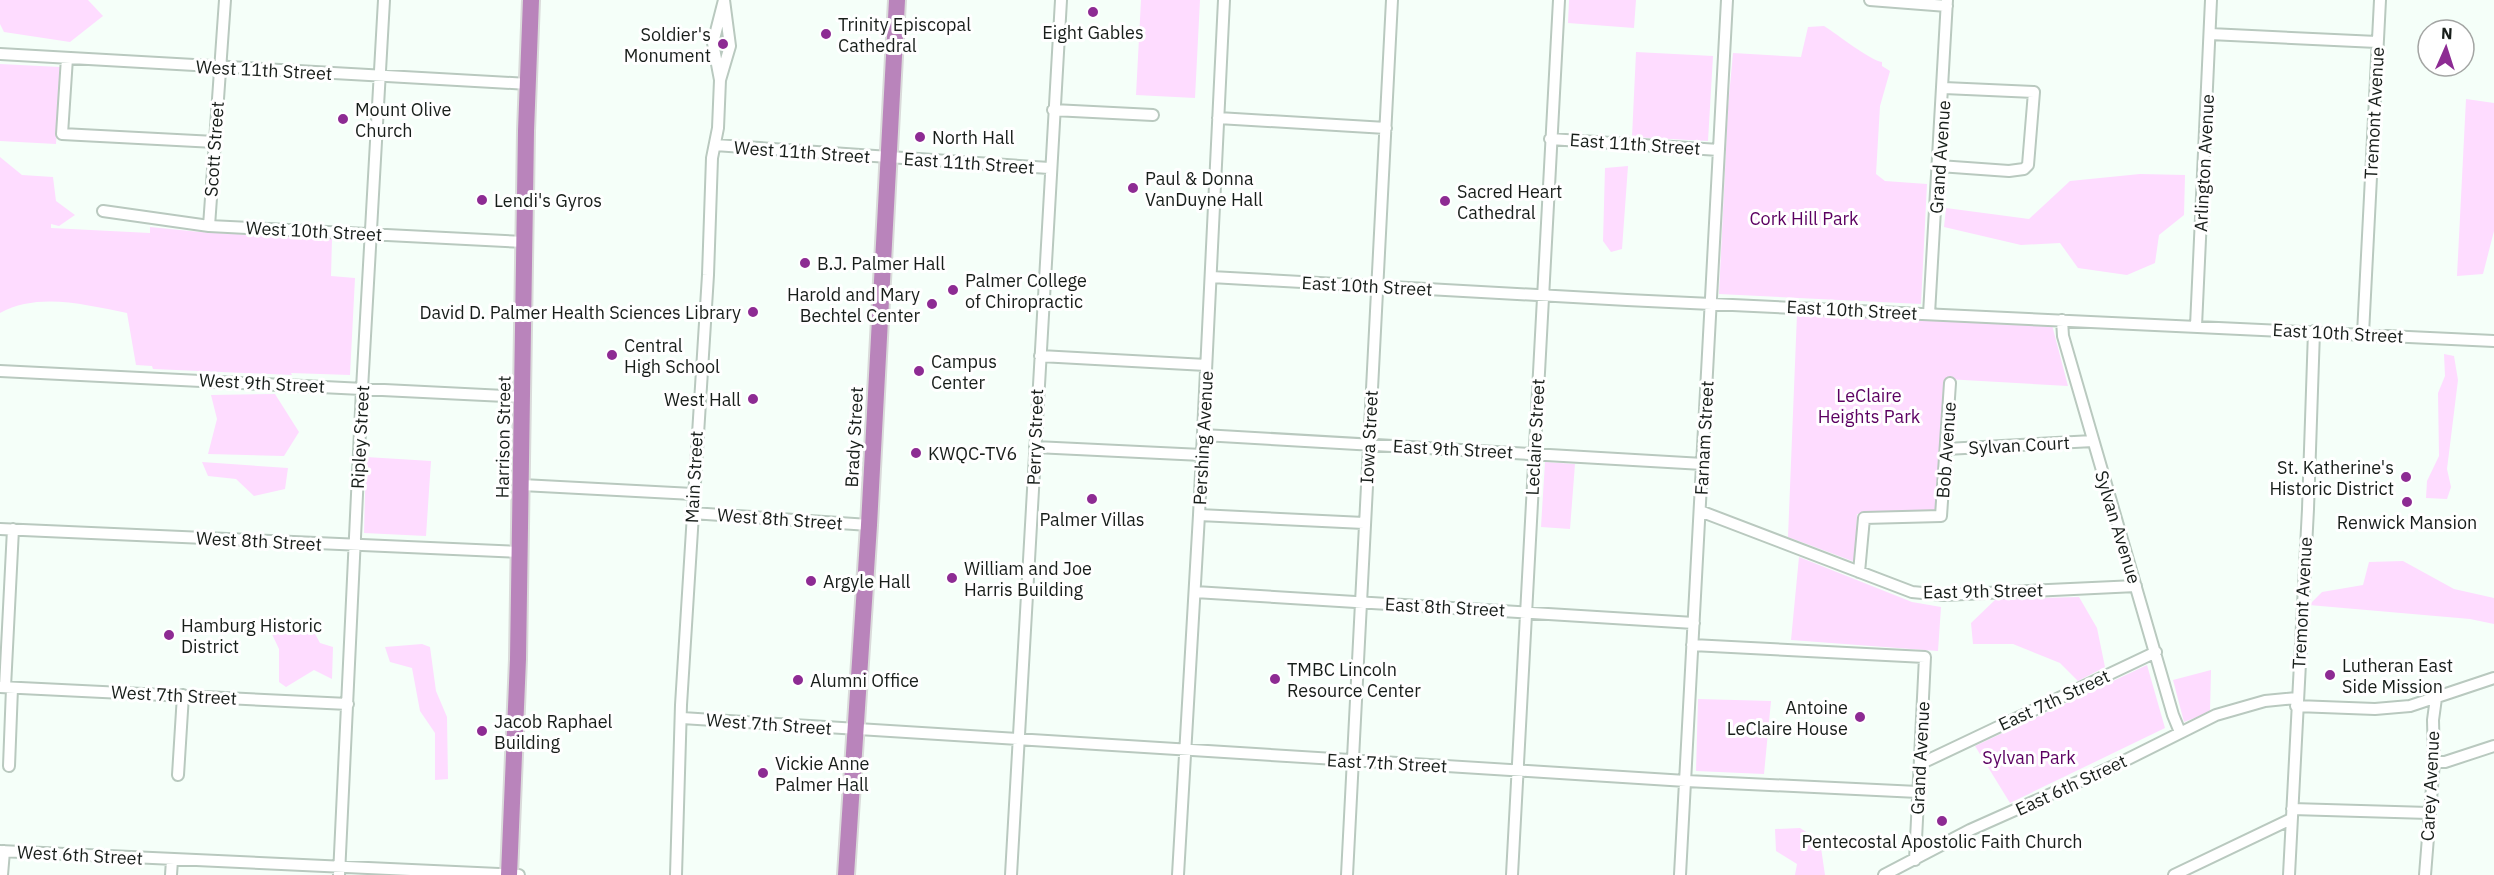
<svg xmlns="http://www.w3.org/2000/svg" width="2494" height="875" viewBox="0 0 2494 875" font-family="'IBM Plex Sans',sans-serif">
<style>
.green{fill:#fedcff}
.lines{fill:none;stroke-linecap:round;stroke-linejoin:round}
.minor-casing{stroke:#b9c9bf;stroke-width:14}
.highway-casing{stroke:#dadbda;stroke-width:20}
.minor{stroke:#fff;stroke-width:10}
.highway{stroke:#b984bb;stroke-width:16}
.poi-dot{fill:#8d2b93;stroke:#fff;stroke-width:2}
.labels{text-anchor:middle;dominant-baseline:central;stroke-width:6;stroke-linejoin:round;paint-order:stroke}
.poi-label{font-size:18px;fill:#181e1a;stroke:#fff;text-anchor:start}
.street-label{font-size:18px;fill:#181e1a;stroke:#fff}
.park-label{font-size:18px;fill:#5b0061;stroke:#fff}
</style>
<rect width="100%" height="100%" fill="#f5fff9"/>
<path class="green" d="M 0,0 L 88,0 L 103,16 L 70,42 L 4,32 L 0,24 Z
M 1141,0 L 1200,0 L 1195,98 L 1136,95 Z
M 1569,0 L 1636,0 L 1634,28 L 1568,23 Z
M 1824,26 C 1837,34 1871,61 1882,62 L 1882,66 L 1890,71 L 1880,106 L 1876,174 L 1885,181 L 1927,184 L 1921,304 L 1719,294 L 1728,107 L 1733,53 L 1801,57 L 1808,27 Z
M 1636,52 L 1713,56 L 1708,141 L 1632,137 Z
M 0,64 L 60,67 L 56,144 L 0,141 Z
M 2466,99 L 2494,103 L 2494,231 L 2483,274 L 2457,276 Z
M 0,157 L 22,175 L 53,177 L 56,201 L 75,215 L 59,226 L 51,224 L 51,228 L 150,233 L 150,227 L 200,232 L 332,239 L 331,276 L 355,278 L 350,375 L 291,373 L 292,375 L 153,369 L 152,366 L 136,365 L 127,313 C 85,305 39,292 0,313 Z
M 1628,166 L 1622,249 L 1611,252 L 1603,241 L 1605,168 Z
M 2140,174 L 2185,175 L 2184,215 L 2159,235 L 2155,263 L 2127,275 L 2078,268 L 2060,243 L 2021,245 L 1944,227 L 1946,208 L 2029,219 L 2070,181 Z
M 1797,314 L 2052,325 L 2068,386 L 1946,379 L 1936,510 L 1857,514 L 1855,562 L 1788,537 Z
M 2444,354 L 2454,356 L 2458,380 L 2447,469 L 2451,487 L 2447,499 L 2426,498 L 2427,481 L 2439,456 L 2438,393 L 2445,376 Z
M 275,394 L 299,432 L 284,456 L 208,454 L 217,419 L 211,395 Z
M 366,457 L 431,461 L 426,536 L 364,533 Z
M 202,462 L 288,468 L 285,489 L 254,496 L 236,479 L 208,476 Z
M 1545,462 L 1575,464 L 1570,529 L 1541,527 Z
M 1799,557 L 1912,602 L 1941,607 L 1938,651 L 1791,640 Z
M 2403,561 L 2454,589 L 2494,598 L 2494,624 L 2470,619 L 2309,605 L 2322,592 L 2363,585 L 2369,562 Z
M 2079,597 L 2097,628 L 2105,667 L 2078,681 L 2060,663 L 2013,644 L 1973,644 L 1971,623 L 1996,599 Z
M 270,630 L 314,632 L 320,643 L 333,647 L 332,679 L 314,670 L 286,687 L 279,682 L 279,649 Z
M 422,644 L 430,647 L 436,691 L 447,717 L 448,779 L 435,780 L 435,733 L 420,711 L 412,668 L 390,662 L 385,647 Z
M 2147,665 L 2165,728 L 2010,803 L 1975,746 Z
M 2211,670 L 2210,712 L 2184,722 L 2173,680 Z
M 1698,699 L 1771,701 L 1764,774 L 1696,771 Z
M 1800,828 L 1820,841 L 1825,875 L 1795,875 L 1797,864 L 1776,851 L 1775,829 Z"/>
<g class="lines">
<g class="minor-casing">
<path id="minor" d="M 724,0 L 730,46 L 720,80 L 713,43 Z
M 1870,0 L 1947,6
M 2210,34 L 2377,42
M 0,54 L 528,84
M 67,58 L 62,134 L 215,142
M 1053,110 L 1153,115
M 1218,118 L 1386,128
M 1550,139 L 1719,150
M 715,145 L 1049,168
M 1939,166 L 2009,171 L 2024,169 L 2028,165 L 2034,92 L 1944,88
M 103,211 L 209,226 L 525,242
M 209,226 L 225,0
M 1211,277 L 1627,300 L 2494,341
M 1929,314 L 1947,0
M 2062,320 L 2063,336 L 2173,715 L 2180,732
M 2196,326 L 2211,0
M 2363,334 L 2380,0
M 1040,356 L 1206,365
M 0,371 L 523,397
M 1203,435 L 1703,464
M 1035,447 L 1202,455
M 1946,449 L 2093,441
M 522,485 L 693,494
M 1700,511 L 1912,592 L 1944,595 L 2136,586
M 692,513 L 869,525
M 1199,515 L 1364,523
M 0,529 L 519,552
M 1859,572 L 1864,518 L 1941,516 L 1950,383
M 1195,592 L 1694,623
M 1692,645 L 1925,657 L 1915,860
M 0,687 L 348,704
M 5,687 L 13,529
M 2296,706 L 2375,709 L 2410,706 L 2494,678
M 682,718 L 1686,781 L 1918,792
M 2434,762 L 2445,762 L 2494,746
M 1920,764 L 2156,652
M 9,766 L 12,688
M 178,775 L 183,695
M 2292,809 L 2429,813
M 0,851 L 519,875
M 2,875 L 4,851
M 171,875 L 172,860
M 339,875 L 362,389 L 384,0
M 676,875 L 681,705 L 708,275 L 712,158 L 718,128 L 720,80
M 1011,875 L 1061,0
M 1178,875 L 1199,515 L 1224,0
M 1347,875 L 1392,0
M 1512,875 L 1559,0
M 1680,875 L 1727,0
M 1884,875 L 1970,830 L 2116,765 L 2216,715 L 2265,701 L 2297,698
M 2174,875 L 2291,819
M 2289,875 L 2308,509 L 2314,331
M 2425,875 L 2434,762 L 2433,720 L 2436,698"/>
</g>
<g class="highway-casing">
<path id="highway" d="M 509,875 L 518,659 L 526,131 L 531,0
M 846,875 L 869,525 L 897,0"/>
</g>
<use href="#minor" class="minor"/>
<use href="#highway" class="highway"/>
</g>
<g class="poi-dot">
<circle cx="1093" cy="12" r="6"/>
<circle cx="826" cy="34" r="6"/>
<circle cx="723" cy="44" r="6"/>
<circle cx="343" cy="119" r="6"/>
<circle cx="920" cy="137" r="6"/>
<circle cx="1133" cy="188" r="6"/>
<circle cx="482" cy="200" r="6"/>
<circle cx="1445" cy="201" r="6"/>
<circle cx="805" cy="263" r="6"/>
<circle cx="953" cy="290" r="6"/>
<circle cx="932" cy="304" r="6"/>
<circle cx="753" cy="312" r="6"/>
<circle cx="612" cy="355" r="6"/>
<circle cx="919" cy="371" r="6"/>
<circle cx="753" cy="399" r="6"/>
<circle cx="916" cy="453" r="6"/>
<circle cx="2406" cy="477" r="6"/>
<circle cx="1092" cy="499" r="6"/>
<circle cx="2407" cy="502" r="6"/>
<circle cx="952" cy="578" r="6"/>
<circle cx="811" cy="581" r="6"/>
<circle cx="169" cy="635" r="6"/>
<circle cx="2330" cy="675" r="6"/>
<circle cx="1275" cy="679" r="6"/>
<circle cx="798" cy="680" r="6"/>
<circle cx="1860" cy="717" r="6"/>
<circle cx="482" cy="731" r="6"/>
<circle cx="763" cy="773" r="6"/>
<circle cx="1942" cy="821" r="6"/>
</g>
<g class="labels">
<g class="poi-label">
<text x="838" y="24">Trinity Episcopal<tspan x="838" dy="21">Cathedral</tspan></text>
<text x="1093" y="32" text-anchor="middle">Eight Gables</text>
<text x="711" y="34" text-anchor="end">Soldier's<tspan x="711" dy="21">Monument</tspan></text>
<text x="355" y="109">Mount Olive<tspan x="355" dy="21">Church</tspan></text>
<text x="932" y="137">North Hall</text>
<text x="1145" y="178">Paul &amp; Donna<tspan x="1145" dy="21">VanDuyne Hall</tspan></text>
<text x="1457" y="191">Sacred Heart<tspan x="1457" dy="21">Cathedral</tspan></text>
<text x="494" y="200">Lendi's Gyros</text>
<text x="817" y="263">B.J. Palmer Hall</text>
<text x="965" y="280">Palmer College<tspan x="965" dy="21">of Chiropractic</tspan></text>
<text x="920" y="294" text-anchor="end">Harold and Mary<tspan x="920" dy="21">Bechtel Center</tspan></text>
<text x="741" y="312" text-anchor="end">David D. Palmer Health Sciences Library</text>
<text x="624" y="345">Central<tspan x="624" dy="21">High School</tspan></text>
<text x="931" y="361">Campus<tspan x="931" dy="21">Center</tspan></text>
<text x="741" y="399" text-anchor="end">West Hall</text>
<text x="928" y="453">KWQC-TV6</text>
<text x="2394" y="467" text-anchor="end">St. Katherine's<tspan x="2394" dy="21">Historic District</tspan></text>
<text x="1092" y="519" text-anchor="middle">Palmer Villas</text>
<text x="2407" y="522" text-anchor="middle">Renwick Mansion</text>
<text x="964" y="568">William and Joe<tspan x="964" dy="21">Harris Building</tspan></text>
<text x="823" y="581">Argyle Hall</text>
<text x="181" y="625">Hamburg Historic<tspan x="181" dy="21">District</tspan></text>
<text x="2342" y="665">Lutheran East<tspan x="2342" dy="21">Side Mission</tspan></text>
<text x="1287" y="669">TMBC Lincoln<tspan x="1287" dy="21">Resource Center</tspan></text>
<text x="810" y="680">Alumni Office</text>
<text x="1848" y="707" text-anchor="end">Antoine<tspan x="1848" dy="21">LeClaire House</tspan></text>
<text x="494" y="721">Jacob Raphael<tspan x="494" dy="21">Building</tspan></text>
<text x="775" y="763">Vickie Anne<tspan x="775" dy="21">Palmer Hall</tspan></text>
<text x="1942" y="841" text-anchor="middle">Pentecostal Apostolic Faith Church</text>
</g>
<g class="street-label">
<text transform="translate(264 70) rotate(3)">West 11th Street</text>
<text transform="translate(2374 113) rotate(-87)">Tremont Avenue</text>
<text transform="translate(1635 144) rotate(4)">East 11th Street</text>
<text transform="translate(214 149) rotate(-86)">Scott Street</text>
<text transform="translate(802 152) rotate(4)">West 11th Street</text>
<text transform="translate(1940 157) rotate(-86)">Grand Avenue</text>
<text transform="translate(969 163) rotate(4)">East 11th Street</text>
<text transform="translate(2204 163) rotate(-87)">Arlington Avenue</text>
<text transform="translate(314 231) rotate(3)">West 10th Street</text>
<text transform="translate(1367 286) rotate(3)">East 10th Street</text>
<text transform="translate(1852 310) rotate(3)">East 10th Street</text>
<text transform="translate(2338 333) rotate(3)">East 10th Street</text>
<text transform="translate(262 383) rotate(3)">West 9th Street</text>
<text transform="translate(360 437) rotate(-87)">Ripley Street</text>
<text transform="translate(503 437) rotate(-89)">Harrison Street</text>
<text transform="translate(854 437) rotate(-87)">Brady Street</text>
<text transform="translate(1035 437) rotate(-88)">Perry Street</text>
<text transform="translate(1369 437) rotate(-87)">Iowa Street</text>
<text transform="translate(1535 437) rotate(-87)">Leclaire Street</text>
<text transform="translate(1203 438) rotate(-87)">Pershing Avenue</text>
<text transform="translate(1704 438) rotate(-87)">Farnam Street</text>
<text transform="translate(2019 445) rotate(-3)">Sylvan Court</text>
<text transform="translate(1453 449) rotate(3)">East 9th Street</text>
<text transform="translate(1946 450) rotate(-86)">Bob Avenue</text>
<text transform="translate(694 477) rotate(-87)">Main Street</text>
<text transform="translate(780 519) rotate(4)">West 8th Street</text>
<text transform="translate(2118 527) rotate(73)">Sylvan Avenue</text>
<text transform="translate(259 541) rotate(3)">West 8th Street</text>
<text transform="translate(1983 591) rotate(-1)">East 9th Street</text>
<text transform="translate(2302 603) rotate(-87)">Tremont Avenue</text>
<text transform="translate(1445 607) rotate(3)">East 8th Street</text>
<text transform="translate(174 695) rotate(3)">West 7th Street</text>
<text transform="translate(2054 700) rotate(-25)">East 7th Street</text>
<text transform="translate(769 724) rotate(4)">West 7th Street</text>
<text transform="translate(1920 758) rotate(-87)">Grand Avenue</text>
<text transform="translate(1387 763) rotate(3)">East 7th Street</text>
<text transform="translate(2071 785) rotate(-25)">East 6th Street</text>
<text transform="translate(2430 786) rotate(-87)">Carey Avenue</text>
<text transform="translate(80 855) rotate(3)">West 6th Street</text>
</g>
<g class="park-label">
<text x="1804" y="218">Cork Hill Park</text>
<text x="1869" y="395">LeClaire<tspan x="1869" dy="21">Heights Park</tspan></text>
<text x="2029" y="757">Sylvan Park</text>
</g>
</g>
<g transform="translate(2446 48) rotate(3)"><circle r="28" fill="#ffffff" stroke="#a3a5a3" stroke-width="1.5"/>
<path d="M0-4.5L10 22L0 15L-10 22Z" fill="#8d2b93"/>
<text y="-9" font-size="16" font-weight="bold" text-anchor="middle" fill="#181e1a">N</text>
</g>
</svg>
